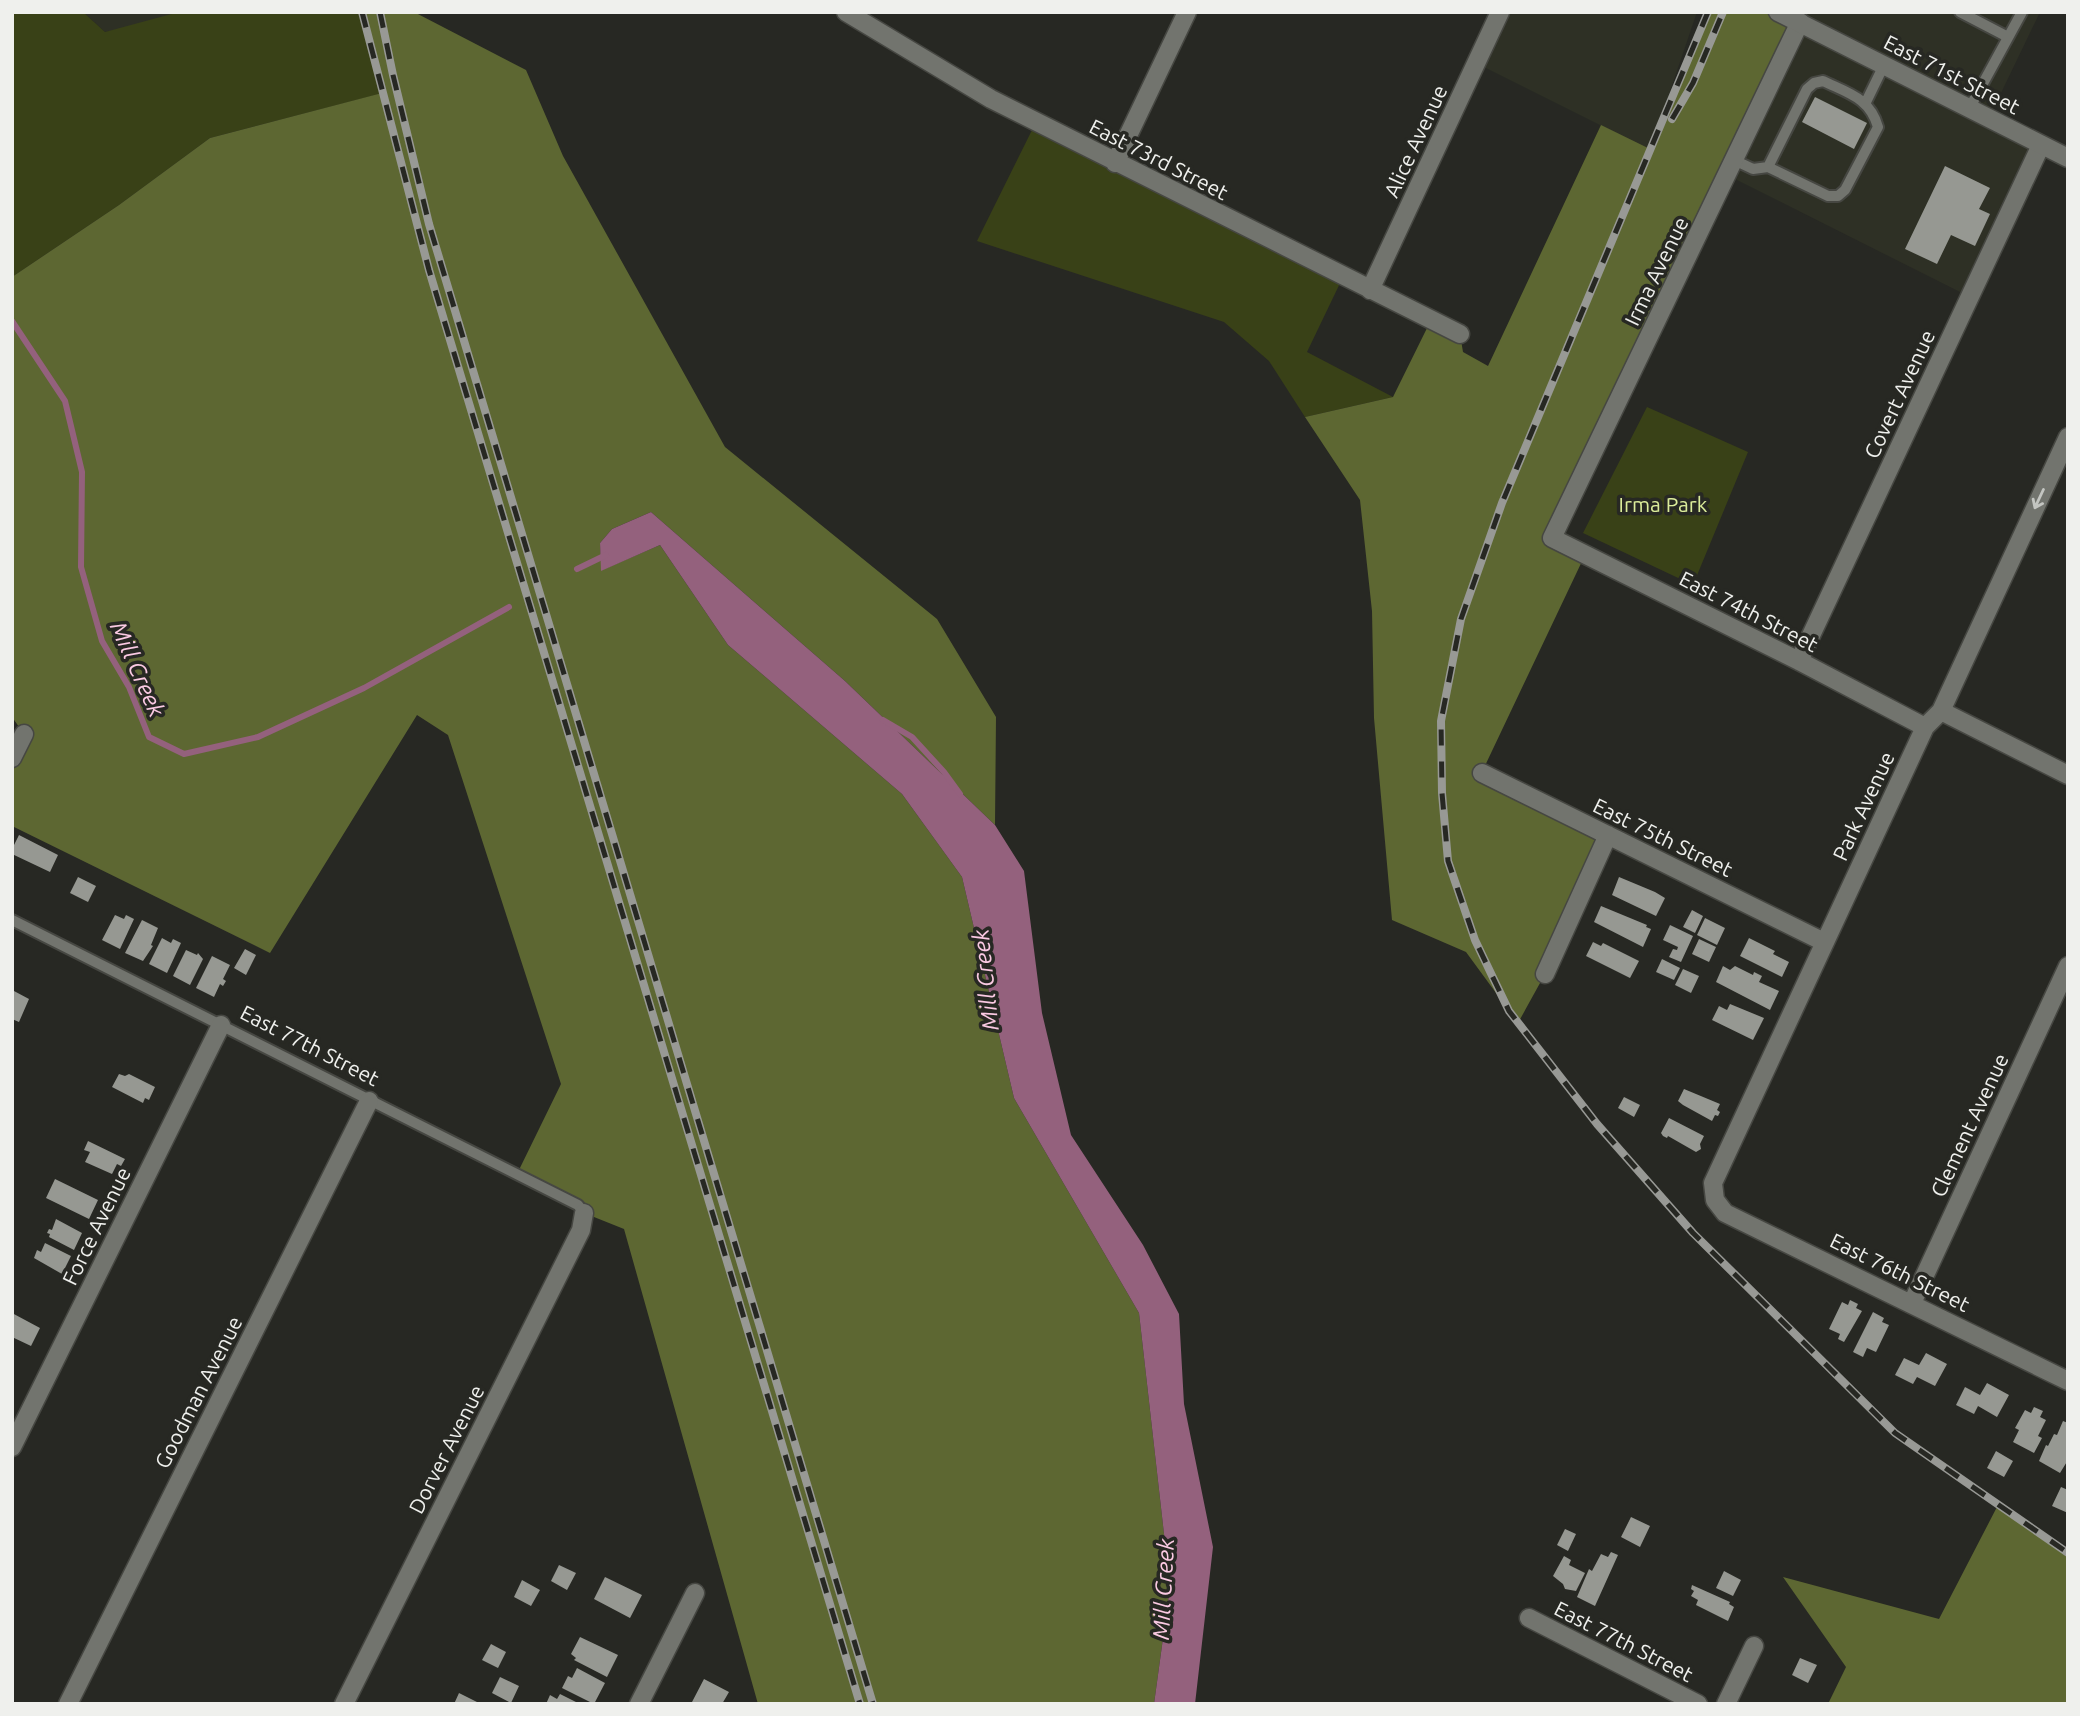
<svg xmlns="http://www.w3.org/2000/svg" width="2080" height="1716" viewBox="0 0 2080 1716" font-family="Ubuntu,sans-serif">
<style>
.built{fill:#2e3025}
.green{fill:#394117}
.forest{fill:#5d6732}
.water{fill:#94617d}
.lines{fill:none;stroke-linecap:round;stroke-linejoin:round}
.stream{stroke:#94617d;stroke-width:6}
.building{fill:#969892}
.service-casing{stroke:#464742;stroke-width:14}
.minor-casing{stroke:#464742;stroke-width:21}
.secondary-casing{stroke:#464742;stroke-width:21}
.service{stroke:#72746e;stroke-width:10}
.minor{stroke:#72746e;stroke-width:18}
.secondary{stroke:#72746e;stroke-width:18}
.rail-casing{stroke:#989995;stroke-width:8}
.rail{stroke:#272823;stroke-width:5;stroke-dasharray:16;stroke-linecap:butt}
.oneway{stroke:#c3c5c1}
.labels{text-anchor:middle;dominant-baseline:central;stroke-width:7;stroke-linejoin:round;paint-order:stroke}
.street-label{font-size:21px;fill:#eff0ed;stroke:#272823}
.park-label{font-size:21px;fill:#dbec9a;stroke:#272823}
.water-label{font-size:23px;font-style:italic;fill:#fbcae3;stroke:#272823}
</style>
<rect width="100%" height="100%" fill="#272823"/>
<path class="built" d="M 83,12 L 210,12 L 105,32 Z
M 1500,12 L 1697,12 L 1650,150 L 1476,63 Z
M 1778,12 L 2040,12 L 1989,118 L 2041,145 L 1970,297 L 1727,175 Z"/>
<path class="green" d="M 12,12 L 83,12 L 105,32 L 179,12 L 362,12 L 383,93 L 210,138 L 119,205 L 12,277 Z
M 1036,122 L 1343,277 L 1307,352 L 1393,397 L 1305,417 L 1269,361 L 1224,322 L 977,241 Z
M 1647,407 L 1748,452 L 1693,585 L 1583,533 Z"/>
<path class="forest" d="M 362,12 L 414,12 L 526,70 L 563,156 L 725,447 L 937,619 L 996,717 L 995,825 L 845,681 L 651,512 L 612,529 L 600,543 L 602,570 L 660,545 L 728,645 L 902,794 L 962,877 L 1014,1098 L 1139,1313 L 1170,1587 L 1154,1704 L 758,1704 L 624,1229 L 584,1213 L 517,1174 L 561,1084 L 448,735 L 417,715 L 270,953 L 12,826 L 12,758 L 24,734 L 12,717 L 12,277 L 119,205 L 210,138 L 382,93 Z
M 1708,12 L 1778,12 L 1800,22 L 1553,538 L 1585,555 L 1482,772 L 1608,835 L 1545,974 L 1518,1023 L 1466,952 L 1392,920 L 1374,718 L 1372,611 L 1360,500 L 1305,417 L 1393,397 L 1431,320 L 1460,334 L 1463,352 L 1488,366 L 1601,125 L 1650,149 Z
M 1998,1505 L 2068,1553 L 2068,1704 L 1828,1704 L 1846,1667 L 1783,1577 L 1939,1619 Z"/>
<path class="water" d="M 651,512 L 845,681 L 995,825 L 1024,871 L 1042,1013 L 1071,1135 L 1143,1245 L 1179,1314 L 1184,1404 L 1213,1547 L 1195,1704 L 1154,1704 L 1170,1587 L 1139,1313 L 1014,1098 L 962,877 L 902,794 L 728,645 L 660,545 L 601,571 L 600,543 L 612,529 Z"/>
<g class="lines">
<path class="stream" d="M 12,321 L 65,401 L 82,472 L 81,567 L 102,641 L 129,687 L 149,737 L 184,754 L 258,737 L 364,688 L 509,607
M 577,569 L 606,555
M 883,720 L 912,737 L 944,772 L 960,794"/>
</g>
<path class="building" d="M 1815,97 L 1867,123 L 1854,149 L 1802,122 Z
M 1945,166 L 1990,188 L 1979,209 L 1990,214 L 1975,246 L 1951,235 L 1937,264 L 1905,249 Z
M 19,835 L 58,855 L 50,872 L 12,854 L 12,849 Z
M 78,877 L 96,886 L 88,902 L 70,893 Z
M 1619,877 L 1655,892 L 1665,898 L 1656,916 L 1612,895 Z
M 1601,906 L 1647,925 L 1646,927 L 1651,929 L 1643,947 L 1594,922 Z
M 1692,910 L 1703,916 L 1695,933 L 1683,927 Z
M 115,915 L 124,919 L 126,915 L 134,919 L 120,949 L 102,940 Z
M 1705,918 L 1725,928 L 1717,945 L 1697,935 Z
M 142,920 L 158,928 L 151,945 L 153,946 L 143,961 L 125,953 Z
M 1670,925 L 1693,936 L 1681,962 L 1669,957 L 1673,949 L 1677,950 L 1678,947 L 1663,940 Z
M 162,938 L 171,943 L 173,939 L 181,943 L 167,973 L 149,964 Z
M 1749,938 L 1775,951 L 1773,954 L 1789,962 L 1782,977 L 1740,956 Z
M 1699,939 L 1716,947 L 1709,962 L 1692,954 Z
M 1593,942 L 1601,946 L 1603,943 L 1639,961 L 1630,978 L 1586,956 Z
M 245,949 L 256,955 L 246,975 L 234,968 Z
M 186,950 L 197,955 L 198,953 L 203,959 L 190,985 L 173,976 Z
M 212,956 L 230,965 L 223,979 L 226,981 L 223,986 L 220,984 L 214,997 L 196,988 Z
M 1662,959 L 1680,968 L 1674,980 L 1656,972 Z
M 1723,966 L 1730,970 L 1735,966 L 1753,975 L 1754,972 L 1762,976 L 1759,982 L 1779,991 L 1770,1010 L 1716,982 Z
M 1683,969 L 1699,976 L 1691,993 L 1675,985 Z
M 14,991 L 29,999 L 19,1022 L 12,1019 L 12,996 Z
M 1730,1004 L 1764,1018 L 1753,1040 L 1712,1020 L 1719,1006 L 1727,1010 Z
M 119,1074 L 125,1076 L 129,1074 L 155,1087 L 149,1100 L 145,1098 L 143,1103 L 112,1087 Z
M 1684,1089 L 1720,1104 L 1717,1110 L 1720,1112 L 1718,1116 L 1715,1115 L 1712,1121 L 1683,1105 L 1678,1101 Z
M 1624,1097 L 1640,1105 L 1634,1117 L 1618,1108 Z
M 1669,1118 L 1704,1136 L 1700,1144 L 1701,1149 L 1696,1152 L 1668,1136 L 1667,1138 L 1663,1136 L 1661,1133 Z
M 88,1141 L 125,1159 L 121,1166 L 117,1164 L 112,1174 L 85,1162 L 90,1152 L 84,1150 Z
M 55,1179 L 98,1200 L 89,1219 L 46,1198 Z
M 56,1219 L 82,1233 L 74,1250 L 49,1237 L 50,1234 L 47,1233 L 49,1229 L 52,1230 Z
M 45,1243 L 71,1256 L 62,1274 L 34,1258 L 37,1250 L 41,1252 Z
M 1850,1300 L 1858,1304 L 1856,1308 L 1862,1311 L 1844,1342 L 1838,1339 L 1840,1334 L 1829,1329 L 1842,1302 L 1848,1305 Z
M 1873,1312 L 1884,1318 L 1882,1322 L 1889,1325 L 1876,1352 L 1867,1348 L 1863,1357 L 1853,1352 Z
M 12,1313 L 40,1328 L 31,1346 L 12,1337 Z
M 1926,1353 L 1947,1364 L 1935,1386 L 1917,1377 L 1913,1384 L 1895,1375 L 1904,1358 L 1919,1365 Z
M 1987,1383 L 2009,1395 L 1997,1417 L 1978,1406 L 1974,1414 L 1956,1405 L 1965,1387 L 1980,1395 Z
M 2034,1407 L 2043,1411 L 2040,1417 L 2046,1420 L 2038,1436 L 2042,1438 L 2034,1453 L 2013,1442 L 2019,1430 L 2015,1428 L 2025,1410 L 2031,1413 Z
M 2063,1421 L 2068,1423 L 2068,1460 L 2060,1473 L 2039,1461 L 2046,1445 L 2048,1446 L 2054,1434 L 2057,1435 Z
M 1996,1451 L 2013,1461 L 2004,1477 L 1987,1468 Z
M 2061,1487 L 2068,1490 L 2068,1513 L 2052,1506 Z
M 1631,1517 L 1650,1526 L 1640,1547 L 1621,1537 Z
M 1565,1529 L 1576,1534 L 1568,1551 L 1557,1545 Z
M 1611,1552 L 1618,1555 L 1595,1606 L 1577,1597 L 1589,1569 L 1592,1571 L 1601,1554 L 1608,1557 Z
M 1564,1556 L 1571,1560 L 1569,1565 L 1585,1573 L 1576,1591 L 1565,1589 L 1563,1584 L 1553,1576 Z
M 559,1565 L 576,1573 L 567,1590 L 551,1581 Z
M 1724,1571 L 1741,1580 L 1733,1596 L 1716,1588 Z
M 605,1577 L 642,1595 L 630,1618 L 594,1599 Z
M 522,1580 L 540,1590 L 531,1606 L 514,1597 Z
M 1692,1585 L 1730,1602 L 1729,1604 L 1734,1607 L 1728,1621 L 1696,1605 L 1698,1600 L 1691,1596 L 1694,1591 L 1691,1589 Z
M 580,1637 L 618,1655 L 607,1677 L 574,1660 L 576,1658 L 571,1654 Z
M 491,1644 L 506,1652 L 498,1668 L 482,1660 Z
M 1800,1658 L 1817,1665 L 1808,1683 L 1792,1675 Z
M 577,1668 L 605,1683 L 594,1704 L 562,1688 L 568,1676 L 572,1678 Z
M 500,1677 L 519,1686 L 511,1703 L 492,1693 Z
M 704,1679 L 729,1692 L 722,1704 L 692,1702 Z
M 459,1693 L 481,1704 L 454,1704 Z
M 560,1694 L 580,1704 L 546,1704 L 550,1695 L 557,1699 Z"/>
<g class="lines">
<g class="service-casing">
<path id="service" d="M 1960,12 L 2008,37
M 1823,81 C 1848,93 1870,98 1878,127 L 1845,190 L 1838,196 L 1828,196 L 1768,167 L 1807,89 L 1814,83 Z
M 1866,102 L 1884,65
M 1969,109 L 2022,12
M 1734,160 L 1753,169 L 1768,167
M 12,920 L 578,1205 L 584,1213"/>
</g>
<g class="minor-casing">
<path id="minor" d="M 846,12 L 991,99 L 1460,334
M 1800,22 L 1552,538 L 1799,661 L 1925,727
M 1115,163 L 1187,12
M 1370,290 L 1500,12
M 2068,437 L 1941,711 L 1925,727 L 1713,1183 L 1715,1200 L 1725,1213 L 2068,1381
M 1799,661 L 2041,145
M 1941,711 L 2068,775
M 12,758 L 24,734
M 1482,773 L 1824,942
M 1545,974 L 1608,835
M 1912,1303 L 2068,966
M 12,1447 L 221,1025
M 1529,1618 L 1698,1704
M 68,1704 L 369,1101
M 344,1704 L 581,1230 L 584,1213
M 639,1704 L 695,1593
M 1726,1704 L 1754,1646"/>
</g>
<g class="secondary-casing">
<path id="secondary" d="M 1778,12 L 2068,158"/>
</g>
<use href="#service" class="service"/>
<use href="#minor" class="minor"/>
<use href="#secondary" class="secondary"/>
<g class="rail-casing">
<path id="rail" d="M 362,12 L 429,270 L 860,1704
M 380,12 L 393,75 L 429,224 L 873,1704
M 1708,12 L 1502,503 L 1461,619 L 1441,721 L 1442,793 L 1448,861 L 1475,940 L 1509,1011 L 1597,1124 L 1693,1233 L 1895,1433 L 2068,1553
M 1672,119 L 1693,83 L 1723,12"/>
</g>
<use href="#rail" class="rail"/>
</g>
<defs><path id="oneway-shaft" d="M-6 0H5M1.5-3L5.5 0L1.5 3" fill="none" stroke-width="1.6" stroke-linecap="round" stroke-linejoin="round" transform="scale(1.75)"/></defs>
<use class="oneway" href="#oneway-shaft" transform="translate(2039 499) rotate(115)"/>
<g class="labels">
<g class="street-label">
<text transform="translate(1952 74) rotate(27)">East 71st Street</text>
<text transform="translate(1415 141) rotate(-65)">Alice Avenue</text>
<text transform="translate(1159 159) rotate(27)">East 73rd Street</text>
<text transform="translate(1656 271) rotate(-64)">Irma Avenue</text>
<text transform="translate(1899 394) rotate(-65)">Covert Avenue</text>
<text transform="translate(1749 611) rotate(27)">East 74th Street</text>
<text transform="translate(1863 806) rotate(-65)">Park Avenue</text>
<text transform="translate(1663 837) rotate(26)">East 75th Street</text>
<text transform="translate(310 1045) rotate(27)">East 77th Street</text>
<text transform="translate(1969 1125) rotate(-65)">Clement Avenue</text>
<text transform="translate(96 1226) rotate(-64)">Force Avenue</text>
<text transform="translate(1900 1272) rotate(26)">East 76th Street</text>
<text transform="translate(198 1392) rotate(-63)">Goodman Avenue</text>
<text transform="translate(446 1449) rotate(-63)">Dorver Avenue</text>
<text transform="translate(1624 1641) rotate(27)">East 77th Street</text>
</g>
<g class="park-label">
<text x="1663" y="504">Irma Park</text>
</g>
<g class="water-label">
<text transform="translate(138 669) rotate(66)">Mill Creek</text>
<text transform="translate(985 980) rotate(-96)">Mill Creek</text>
<text transform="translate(1163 1589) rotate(-87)">Mill Creek</text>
</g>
</g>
<rect width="2080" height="1716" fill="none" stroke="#eff0ed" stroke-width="28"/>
</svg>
